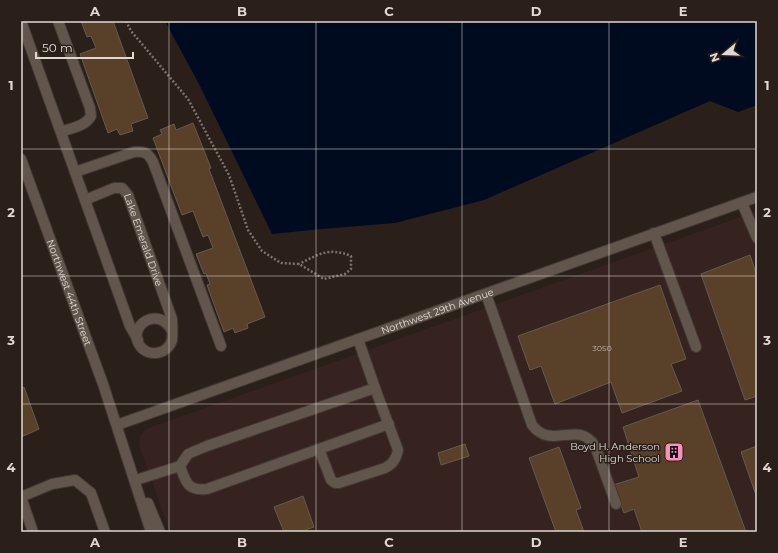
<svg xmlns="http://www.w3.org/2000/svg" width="778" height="553" viewBox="0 0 778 553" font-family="Montserrat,sans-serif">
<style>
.education{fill:#362320}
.water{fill:#000b1f}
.building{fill:#584128;stroke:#645a50}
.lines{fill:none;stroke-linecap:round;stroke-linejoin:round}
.minor-casing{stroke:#433933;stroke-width:12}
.path{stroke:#7c736e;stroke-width:2.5;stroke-dasharray:2 2;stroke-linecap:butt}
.minor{stroke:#62554c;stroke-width:10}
.grid{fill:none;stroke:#e0d8d4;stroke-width:1;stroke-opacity:0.55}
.labels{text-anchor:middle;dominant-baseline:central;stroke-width:3;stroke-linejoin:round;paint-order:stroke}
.number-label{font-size:8px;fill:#beb2a9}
.street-label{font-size:10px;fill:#e0d8d4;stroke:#2a1f19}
.poi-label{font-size:10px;fill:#e0d8d4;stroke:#2a1f19;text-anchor:end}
.neatline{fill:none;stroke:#e0d8d4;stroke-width:1.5}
.grid-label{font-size:13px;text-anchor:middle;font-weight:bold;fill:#e0d8d4}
</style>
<rect width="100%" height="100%" fill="#2a1f19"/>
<path class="education" d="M 757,211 L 757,532 L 170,532 L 139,445 L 141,435 L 146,429 Z"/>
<path class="water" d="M 165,21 L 757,21 L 757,105 L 738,112 L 710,101 L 484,200 L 395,223 L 321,229 L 272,234 L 199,84 Z"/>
<path class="building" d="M 81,21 L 113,21 L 148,118 L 131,124 L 133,131 L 120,135 L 117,129 L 108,133 L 80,54 L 96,48 L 91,36 L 87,37 Z
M 193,123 L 211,168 L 209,169 L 265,317 L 247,324 L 248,328 L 235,333 L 233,328 L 224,332 L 207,285 L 210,284 L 206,273 L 204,274 L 196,254 L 213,248 L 208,235 L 203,237 L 193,211 L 182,215 L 153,138 L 162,134 L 160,130 L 174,124 L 176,130 Z
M 750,255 L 757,276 L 757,396 L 745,400 L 701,274 Z
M 660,285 L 686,359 L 671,364 L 682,391 L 622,413 L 611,382 L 555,404 L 541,366 L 530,370 L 518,336 Z
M 24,387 L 39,429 L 21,437 L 21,389 Z
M 698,400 L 746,532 L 642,532 L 634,509 L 624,513 L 613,485 L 639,477 L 623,427 Z
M 465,444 L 469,456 L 441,465 L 438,453 Z
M 757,446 L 757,498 L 741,452 Z
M 559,447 L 581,508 L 576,510 L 584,532 L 556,532 L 529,458 Z
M 303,496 L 314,527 L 300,532 L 284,532 L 274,507 Z"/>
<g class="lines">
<g class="minor-casing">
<g id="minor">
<path d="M 21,21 L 130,326 L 138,340"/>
<path d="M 58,21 L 90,108 L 91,116 C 86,126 71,128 61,132"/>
<path id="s1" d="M 21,159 L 103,384 L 151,532"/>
<path d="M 75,172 L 134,152 C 145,151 148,153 153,162 L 221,346"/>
<path id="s2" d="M 85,200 L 114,188 L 122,188 L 128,195 L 172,319 C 172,326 173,334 172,340 C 168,354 149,358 140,346 C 126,326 159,304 172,331"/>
<path d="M 742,203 L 757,238"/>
<path d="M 654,233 L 696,347"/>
<path d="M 486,294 L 532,425 C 552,451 577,419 595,446 L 616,504"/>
<path id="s3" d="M 117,425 L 757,197"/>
<path d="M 319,449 L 389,424"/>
<path d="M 180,466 C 186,482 187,491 207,489 L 319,449 L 331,480 L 335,483 L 339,483 L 385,468 C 393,464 396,459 398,450 L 375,388"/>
<path d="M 139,479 L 180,466 L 188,454 L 207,446 L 375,388 L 358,339"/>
<path d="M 21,497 L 52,484 L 75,480 L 91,493 L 105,532"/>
<path d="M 21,497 L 33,532"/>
<path d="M 148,503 L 160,532"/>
</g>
</g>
<path class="path" d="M 126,21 L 131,31 L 188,99 L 229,175 L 248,230 L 262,251 L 281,263 L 299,264 L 324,279 L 345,274 L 351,269 L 351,256 C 329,247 319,254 299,264"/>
<use href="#minor" class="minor"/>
</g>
<path class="grid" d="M 169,21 L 169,532M 316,21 L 316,532M 462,21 L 462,532M 609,21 L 609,532M 21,149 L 757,149M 21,276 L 757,276M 21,404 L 757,404"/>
<defs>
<g id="building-square" transform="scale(1)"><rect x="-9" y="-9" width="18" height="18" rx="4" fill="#fe8ebe" stroke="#2a1f19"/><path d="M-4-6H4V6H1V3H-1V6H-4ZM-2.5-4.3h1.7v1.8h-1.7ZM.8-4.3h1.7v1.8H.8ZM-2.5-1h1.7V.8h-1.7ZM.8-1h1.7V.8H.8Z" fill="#111"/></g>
</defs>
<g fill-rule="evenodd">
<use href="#building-square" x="674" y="452"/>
</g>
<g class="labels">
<g class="number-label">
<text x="602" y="348">3050</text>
</g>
<g class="street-label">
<text stroke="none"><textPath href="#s2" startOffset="96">Lake Emerald Drive</textPath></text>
<text stroke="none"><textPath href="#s1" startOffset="142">Northwest 44th Street</textPath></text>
<text stroke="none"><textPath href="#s3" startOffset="340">Northwest 29th Avenue</textPath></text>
</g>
<g class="poi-label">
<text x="660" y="446">Boyd H. Anderson<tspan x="660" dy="12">High School</tspan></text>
</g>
</g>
<rect width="778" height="553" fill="none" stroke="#2a1f19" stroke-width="44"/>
<g transform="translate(724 54) rotate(251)" stroke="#2a1f19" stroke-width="3" paint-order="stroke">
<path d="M0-3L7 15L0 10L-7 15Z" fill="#e0d8d4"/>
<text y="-6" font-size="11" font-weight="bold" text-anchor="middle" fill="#e0d8d4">N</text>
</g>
<path d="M36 52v6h97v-6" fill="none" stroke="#e0d8d4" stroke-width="2"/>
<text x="42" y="52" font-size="12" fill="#e0d8d4" stroke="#2a1f19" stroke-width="3" paint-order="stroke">50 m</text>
<rect x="22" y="22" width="734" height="509" class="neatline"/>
<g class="grid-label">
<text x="95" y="16">A</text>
<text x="242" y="16">B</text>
<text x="389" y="16">C</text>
<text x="536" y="16">D</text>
<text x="683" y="16">E</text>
<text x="11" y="90">1</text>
<text x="767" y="90">1</text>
<text x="11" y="217">2</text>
<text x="767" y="217">2</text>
<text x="11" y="345">3</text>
<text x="767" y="345">3</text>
<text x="11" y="472">4</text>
<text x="767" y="472">4</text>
<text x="95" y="547">A</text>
<text x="242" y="547">B</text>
<text x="389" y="547">C</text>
<text x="536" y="547">D</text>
<text x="683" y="547">E</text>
</g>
</svg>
